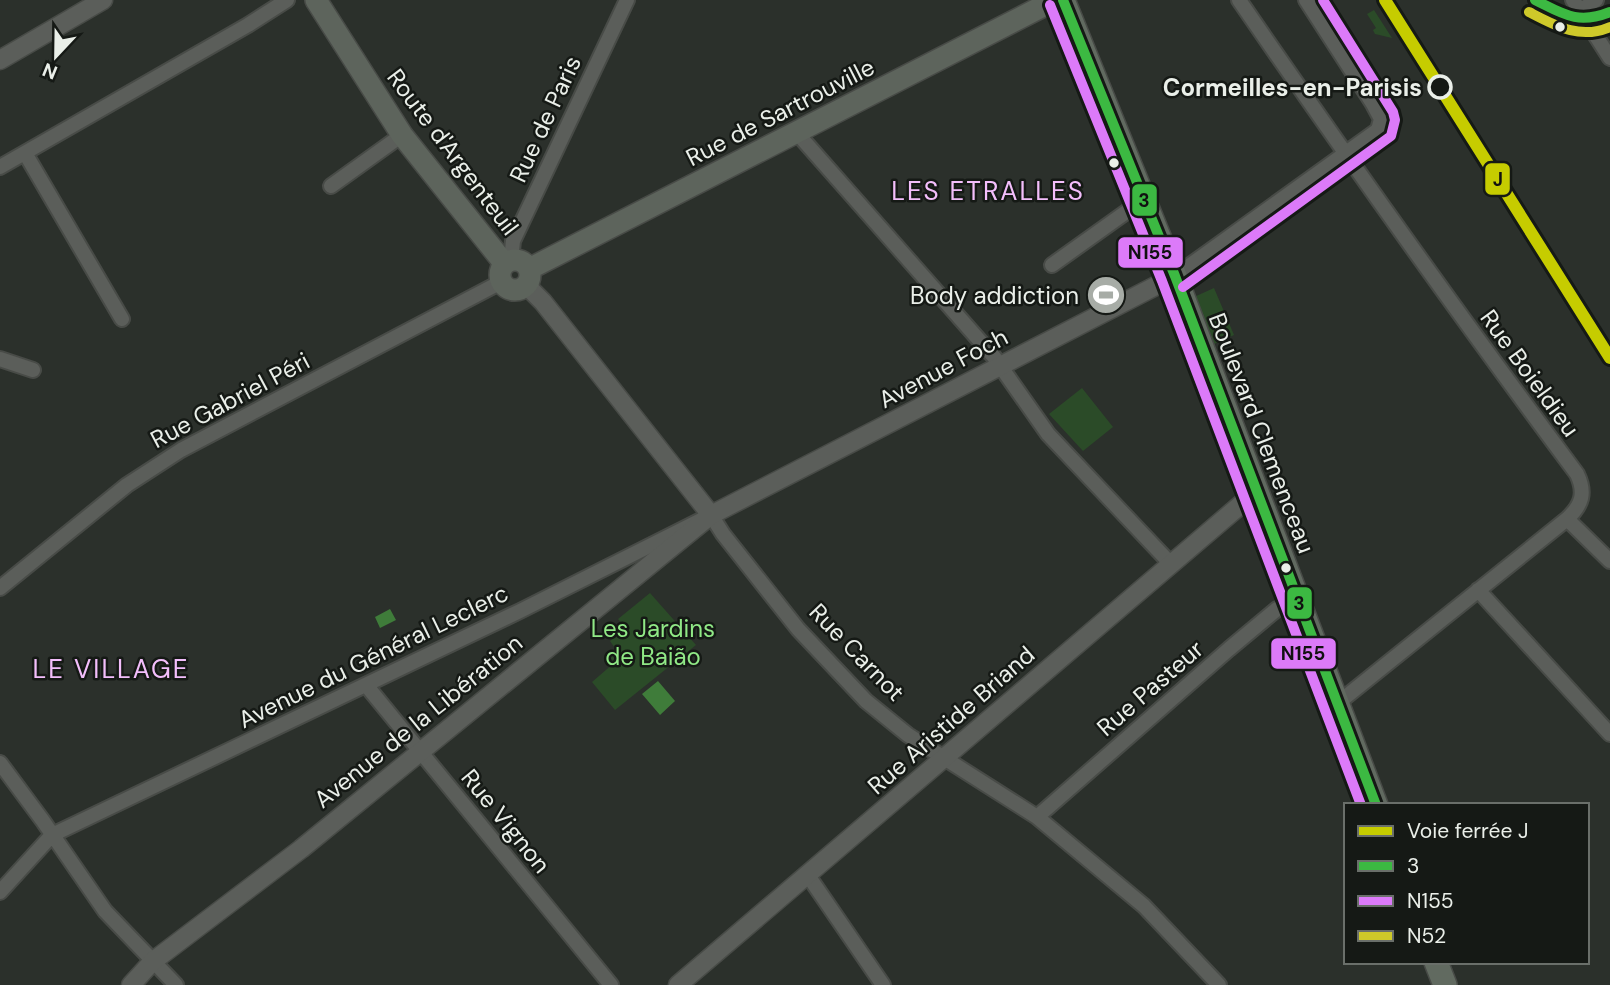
<svg xmlns="http://www.w3.org/2000/svg" width="1610" height="985" viewBox="0 0 1610 985" font-family="'DM Sans',sans-serif">
<style>
.green{fill:#2b4b28}
.water{fill:#3f7c3a}
.lines{fill:none;stroke-linecap:round;stroke-linejoin:round}
.minor-casing{stroke:#484b47;stroke-width:18}
.tertiary-casing{stroke:#484b47;stroke-width:21}
.secondary-casing{stroke:#484b47;stroke-width:24}
.primary-casing{stroke:#484b47;stroke-width:26}
.minor{stroke:#5b5e5a;stroke-width:14}
.tertiary{stroke:#5b5e5a;stroke-width:18}
.secondary{stroke:#5d645c;stroke-width:21}
.primary{stroke:#616a60;stroke-width:23}
.bus-1-casing{stroke:#151915;stroke-width:16}
.bus-2-casing{stroke:#151915;stroke-width:16}
.bus-3-casing{stroke:#151915;stroke-width:16}
.bus-1{stroke:#3cb942;stroke-width:10}
.bus-2{stroke:#dc7af9;stroke-width:10}
.bus-3{stroke:#cec92a;stroke-width:10}
.rail-1-casing{stroke:#151915;stroke-width:18}
.rail-1{stroke:#c6cc00;stroke-width:12}
.bus-dot{fill:#eaefe9;stroke:#151915;stroke-width:2.5}
.stop-dot{fill:#151915;stroke:#eaefe9;stroke-width:3.5}
.labels{text-anchor:middle;dominant-baseline:central;stroke-width:5;stroke-linejoin:round;paint-order:stroke}
.stop-label{font-size:24px;font-weight:bold;fill:#eaefe9;stroke:#151915;text-anchor:end}
.street-label{font-size:24px;fill:#eaefe9;stroke:#151915}
.poi-label{font-size:24px;fill:#eaefe9;stroke:#151915;text-anchor:end}
.park-label{font-size:24px;fill:#90e886;stroke:#151915}
.neighbourhood-label{font-size:26px;letter-spacing:2px;fill:#f3befb;stroke:#151915}
.line-badge{stroke:#151915;stroke-width:2.5}
.pale-badge-label{font-size:19px;text-anchor:middle;font-weight:bold;fill:#111}
</style>
<rect width="100%" height="100%" fill="#2b302b"/>
<path class="green" d="M 1374,10 L 1392,38 L 1375,34 L 1373,30 L 1376,28 L 1367,14 Z
M 1214,288 L 1234,335 L 1214,344 L 1194,297 Z
M 1082,388 L 1113,427 L 1083,451 L 1049,414 Z
M 650,593 L 696,645 L 615,710 L 592,682 L 614,663 L 610,657 L 617,651 L 610,641 L 626,628 L 618,619 Z"/>
<path class="water" d="M 390,609 L 396,620 L 380,628 L 375,617 Z
M 658,681 L 675,701 L 660,715 L 642,694 Z"/>
<g class="lines">
<g class="minor-casing">
<path id="minor" d="M 1239,0 C 1349,160 1461,318 1577,474 C 1586,493 1582,505 1567,519 L 1338,703
M 1573,0 L 1610,58
M 1580,11 L 1596,0
M 797,133 L 994,357 L 1048,434 L 1171,564
M 25,153 L 122,319
M 0,167 L 248,25 L 287,0
M 331,186 L 402,135
M 511,260 L 513,241 L 627,0
M 1052,265 L 1143,200
M 1175,276 L 1378,130 L 1381,119 L 1373,104 L 1306,0
M 0,359 L 33,370
M 1567,519 L 1610,561
M 0,588 L 127,485 L 181,450 L 501,282
M 1478,590 L 1610,734
M 366,685 L 611,985
M 0,763 L 43,821 L 105,911 L 176,985
M 1037,817 L 1229,649 L 1277,609 L 1299,600
M 807,874 L 883,985
M 0,892 L 52,835 L 520,611 L 711,515 L 723,534 L 798,629 L 866,701 L 908,735 L 1037,817 L 1144,906 L 1219,985"/>
</g>
<g class="tertiary-casing">
<path id="tertiary" d="M 0,60 L 103,0
M 526,285 L 543,302 L 711,515
M 131,985 L 152,962 L 301,849 L 711,515 L 1175,276
M 678,985 L 1245,501 L 1258,495"/>
</g>
<g class="secondary-casing">
<path id="secondary" d="M 316,0 L 402,135 L 504,263
M500 275a15 15 0 1 1 30 0a15 15 0 1 1-30 0Z
M 529,269 L 1055,0"/>
</g>
<g class="primary-casing">
<path id="primary" d="M 1063,0 L 1175,276 L 1376,805
M 1436,962 L 1445,985"/>
</g>
<use href="#minor" class="minor"/>
<use href="#tertiary" class="tertiary"/>
<use href="#secondary" class="secondary"/>
<use href="#primary" class="primary"/>
<g class="bus-1-casing">
<path id="bus-1" d="M 1063,0 L 1175,276 L 1376,805
M 1535,0 C 1563,14 1578,25 1610,12"/>
</g>
<g class="bus-2-casing">
<path id="bus-2" d="M 1050,5 L 1162,281 L 1361,805
M 1183,287 L 1391,136 L 1395,120 L 1393,112 L 1323,0"/>
</g>
<g class="bus-3-casing">
<path id="bus-3" d="M 1529,12 C 1556,26 1580,40 1610,27"/>
</g>
<use href="#bus-1" class="bus-1"/>
<use href="#bus-2" class="bus-2"/>
<use href="#bus-3" class="bus-3"/>
<g class="rail-1-casing">
<path id="rail-1" d="M 1385,0 L 1610,358"/>
</g>
<use href="#rail-1" class="rail-1"/>
</g>
<defs>
<g id="stadium-disc" transform="scale(2.0125)"><circle r="9.5" fill="#a7aca6" stroke="#151915"/><path d="M0-5a6.5 5 0 1 0 0 10a6.5 5 0 1 0 0-10ZM-3.5-1.8h7v3.6h-7Z" fill="#fff"/></g>
</defs>
<g fill-rule="evenodd">
<use href="#stadium-disc" x="1106" y="295"/>
</g>
<g class="bus-dot">
<circle cx="1560" cy="27" r="6"/>
<circle cx="1114" cy="163" r="6"/>
<circle cx="1286" cy="568" r="6"/>
</g>
<circle class="stop-dot" cx="1440" cy="87" r="11"/>
<g class="labels">
<g class="stop-label">
<text x="1422" y="87">Cormeilles-en-Parisis</text>
</g>
<g class="street-label">
<text transform="translate(780 112) rotate(-27)">Rue de Sartrouville</text>
<text transform="translate(545 119) rotate(-65)">Rue de Paris</text>
<text transform="translate(453 152) rotate(53)">Route d'Argenteuil</text>
<text transform="translate(943 368) rotate(-28)">Avenue Foch</text>
<text transform="translate(1530 373) rotate(54)">Rue Boieldieu</text>
<text transform="translate(230 400) rotate(-28)">Rue Gabriel Péri</text>
<text transform="translate(1262 433) rotate(69)">Boulevard Clemenceau</text>
<text transform="translate(857 652) rotate(46)">Rue Carnot</text>
<text transform="translate(373 656) rotate(-26)">Avenue du Général Leclerc</text>
<text transform="translate(1150 688) rotate(-41)">Rue Pasteur</text>
<text transform="translate(951 720) rotate(-41)">Rue Aristide Briand</text>
<text transform="translate(418 721) rotate(-39)">Avenue de la Libération</text>
<text transform="translate(506 821) rotate(51)">Rue Vignon</text>
</g>
<g class="poi-label">
<text x="1079" y="295">Body addiction</text>
</g>
<g class="park-label">
<text x="653" y="628">Les Jardins<tspan x="653" dy="28">de Baião</tspan></text>
</g>
<g class="neighbourhood-label">
<text x="988" y="191">LES ETRALLES</text>
<text x="111" y="669">LE VILLAGE</text>
</g>
</g>
<g class="line-badge">
<rect x="1484" y="162" width="27" height="34" rx="7" fill="#c6cc00"/>
<rect x="1131" y="183" width="27" height="34" rx="7" fill="#3cb942"/>
<rect x="1117" y="236" width="67" height="33" rx="7" fill="#dc7af9"/>
<rect x="1286" y="586" width="27" height="34" rx="7" fill="#3cb942"/>
<rect x="1270" y="637" width="67" height="33" rx="7" fill="#dc7af9"/>
</g>
<g class="pale-badge-label">
<text x="1498" y="186">J</text>
<text x="1144" y="207">3</text>
<text x="1150" y="259">N155</text>
<text x="1299" y="610">3</text>
<text x="1303" y="660">N155</text>
</g>
<rect x="1344" y="803" width="245" height="161" fill="#151915" stroke="#6a6f6a" stroke-width="2"/>
<rect x="1358" y="826" width="35" height="10" fill="#c6cc00" stroke="#6a6f6a" stroke-width="2"/>
<text x="1407" y="838" font-size="21" fill="#eaefe9">Voie ferrée J</text>
<rect x="1358" y="861" width="35" height="10" fill="#3cb942" stroke="#6a6f6a" stroke-width="2"/>
<text x="1407" y="873" font-size="21" fill="#eaefe9">3</text>
<rect x="1358" y="896" width="35" height="10" fill="#dc7af9" stroke="#6a6f6a" stroke-width="2"/>
<text x="1407" y="908" font-size="21" fill="#eaefe9">N155</text>
<rect x="1358" y="931" width="35" height="10" fill="#cec92a" stroke="#6a6f6a" stroke-width="2"/>
<text x="1407" y="943" font-size="21" fill="#eaefe9">N52</text>
<g transform="translate(56 56) rotate(202)" stroke="#151915" stroke-width="5" paint-order="stroke">
<path d="M0-5L12 26L0 18L-12 26Z" fill="#eaefe9"/>
<text y="-10" font-size="19" font-weight="bold" text-anchor="middle" fill="#eaefe9">N</text>
</g>
</svg>
